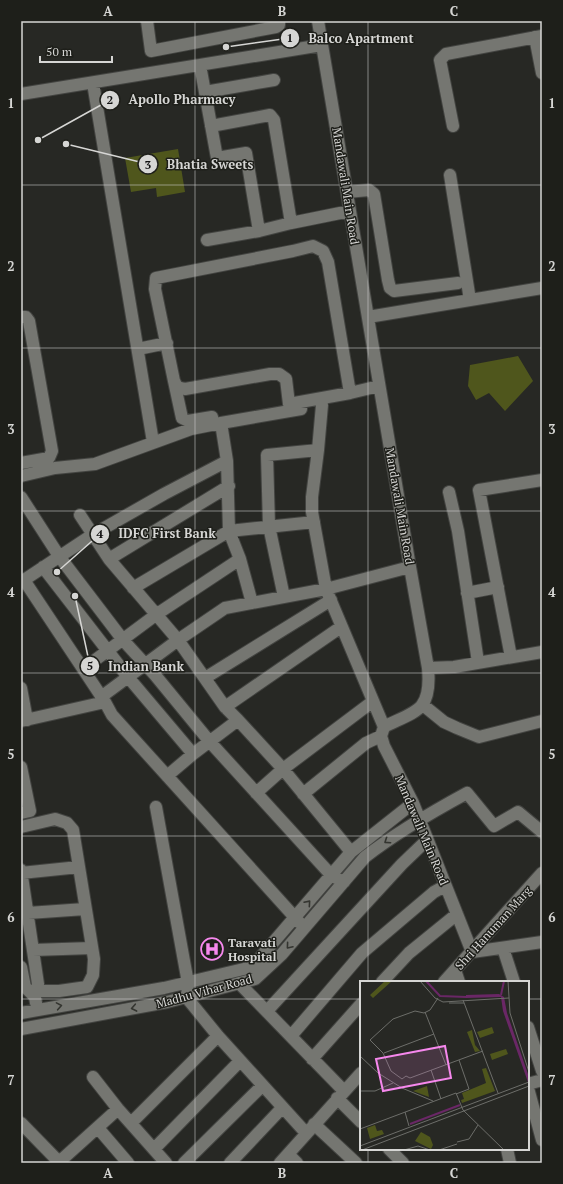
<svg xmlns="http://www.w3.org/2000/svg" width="563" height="1184" viewBox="0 0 563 1184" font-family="'PT Serif',serif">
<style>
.green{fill:#4f561c}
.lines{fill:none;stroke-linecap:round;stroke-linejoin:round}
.minor-casing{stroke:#434441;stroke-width:14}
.minor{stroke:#757671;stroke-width:12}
.oneway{stroke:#343530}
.grid{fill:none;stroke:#d6d6d4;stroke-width:1;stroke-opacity:0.55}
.labels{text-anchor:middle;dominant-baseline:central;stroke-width:3;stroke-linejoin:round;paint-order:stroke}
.street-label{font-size:12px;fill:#d6d6d4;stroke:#1e1f1a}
.poi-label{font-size:12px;font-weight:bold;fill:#d6d6d4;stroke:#1e1f1a;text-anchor:start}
.inset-river{fill:none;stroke:#6a2766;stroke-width:2}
.inset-road{fill:none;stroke:#6d6e6a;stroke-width:1}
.view{fill:#f688ed;fill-opacity:0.15;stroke:#f688ed;stroke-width:2}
.inset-edge{fill:none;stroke:#d6d6d4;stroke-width:2}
.leader{fill:none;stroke:#d6d6d4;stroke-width:1.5}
.callout-dot{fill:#d6d6d4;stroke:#1e1f1a;stroke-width:1.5}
.mark-label{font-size:12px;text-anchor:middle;font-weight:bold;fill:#111}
.callout-label{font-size:13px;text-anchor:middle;font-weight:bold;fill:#d6d6d4;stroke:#1e1f1a;stroke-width:3;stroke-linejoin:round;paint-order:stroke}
.neatline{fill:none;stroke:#d6d6d4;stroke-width:1.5}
.grid-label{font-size:13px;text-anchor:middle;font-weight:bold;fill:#d6d6d4}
</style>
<rect width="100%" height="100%" fill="#272824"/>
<path class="green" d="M 178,149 L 185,192 L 157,197 L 156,188 L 131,192 L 125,158 Z
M 518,356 L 533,381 L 505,411 L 489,393 L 476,400 L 468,386 L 470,365 Z"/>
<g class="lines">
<g class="minor-casing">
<path id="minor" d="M 147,21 L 151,51 L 276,27 L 279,25 L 279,21
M 318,21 L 410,567 L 428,668 C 429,679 429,696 422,705 C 416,714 394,721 384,727 L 381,736 L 384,746 L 413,803 L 472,952 L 542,942
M 535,37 L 542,73
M 200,65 L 217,158 L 246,153 L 259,231 L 291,223
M 93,83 L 153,442
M 205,92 L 274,80
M 21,94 L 322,45
M 211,126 L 270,115 L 274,120 L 291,223 L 350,211
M 453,126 L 440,60 L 446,54 L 542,36
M 450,175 L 470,300
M 347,192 L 369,190 L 374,194 L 388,280 L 390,288 L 394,291 L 458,283
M 207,240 L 259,231
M 21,317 L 26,317 L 29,321 L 52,451 L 49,458 L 21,463
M 368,317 L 542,288
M 138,349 L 167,343
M 174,381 L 182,418 L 188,421 L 212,417
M 350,393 L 289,404 L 286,379 L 279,374 L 270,374 L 185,389 L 177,387 L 174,381 L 155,289 L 156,278 L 293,251 L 313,246 L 323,251 L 328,262 L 350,393 L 379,386
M 322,405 L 318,450 L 312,497 L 312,512 L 326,589 L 384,727
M 221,423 L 227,461 L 229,531 L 240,559 L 252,603
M 21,476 L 55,468 L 95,464 L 191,429 L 221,423 L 301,409
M 449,492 L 458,531 L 478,662
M 21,497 L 59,556 L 123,640 L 155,675 L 210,742 L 332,876 L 344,882
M 80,515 L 109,559 L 178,640 L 225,707 L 238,720 L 283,769 L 351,852
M 109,559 L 229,486
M 43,567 L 128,677 L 193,754
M 24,580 L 105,702 L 112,715 L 300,923
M 21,582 L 92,535 L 164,494 L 227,461
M 133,588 L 229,531 L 314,522
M 467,593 L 498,587
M 284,597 L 269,526 L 267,455 L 318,450
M 511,657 L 479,490 L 542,480
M 428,668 L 454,667 L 542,652
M 83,669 L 157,614 L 240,559
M 205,678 L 331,600
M 21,688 L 27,720
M 101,697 L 178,640 L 225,608 L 326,589 L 410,567
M 423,705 L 444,722 L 457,728 L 479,737 L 542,721
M 225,707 L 341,627
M 21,721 L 105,702
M 21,767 L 30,811 L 21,813
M 167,776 L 193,754 L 238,720
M 256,793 L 283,769 L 372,702
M 303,794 L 366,743 L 381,736
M 156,807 L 188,983 L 187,998 L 218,1036 L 306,1133
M 21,827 L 55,819 L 67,823 L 73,830 L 94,959 L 93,975 L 87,987 L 59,991 L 36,991
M 21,870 L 38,984 L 35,997
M 21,873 L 79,867
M 28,913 L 85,909
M 503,948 L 514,982
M 33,950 L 92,948
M 21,967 L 25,987 L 35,997 L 36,1003
M 455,970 L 459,982
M 382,982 L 409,953 L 457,914
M 444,982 L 542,873
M 239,983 L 344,1091
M 267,1011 L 402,864 L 427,840
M 21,1013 L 164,988 L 252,967 L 351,852 L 413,803
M 528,1027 L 542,1071
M 21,1029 L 167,1002 L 255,979 L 282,954 L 365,857 C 397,832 432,812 467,793 L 494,826 L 518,812 L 542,832
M 291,1036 L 362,953 L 434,892 L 445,886
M 312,1059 L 361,1004
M 93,1077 L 118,1109 L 166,1163
M 528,1084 L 542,1080
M 528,1088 L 542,1140
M 337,1098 L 361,1122
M 21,1123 L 60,1163
M 131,1123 L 218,1036
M 314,1124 L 356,1163
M 98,1128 L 128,1163
M 154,1149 L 240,1061
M 389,1149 L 403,1163
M 507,1149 L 510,1163
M 288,1154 L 297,1163
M 58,1163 L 118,1109
M 184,1163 L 262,1086
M 230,1163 L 282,1108
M 280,1163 L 361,1073"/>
</g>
<use href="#minor" class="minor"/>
</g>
<defs><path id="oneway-chevron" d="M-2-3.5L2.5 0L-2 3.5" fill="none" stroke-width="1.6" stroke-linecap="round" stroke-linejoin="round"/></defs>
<g class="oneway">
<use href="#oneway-chevron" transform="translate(387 841) rotate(146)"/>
<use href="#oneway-chevron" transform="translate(308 903) rotate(-49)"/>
<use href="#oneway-chevron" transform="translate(289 946) rotate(130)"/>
<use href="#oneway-chevron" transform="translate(59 1006) rotate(-10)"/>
<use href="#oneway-chevron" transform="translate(134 1008) rotate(169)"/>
</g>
<path class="grid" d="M 195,21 L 195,1163M 368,21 L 368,982M 21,185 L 542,185M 21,348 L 542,348M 21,511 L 542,511M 21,673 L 542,673M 21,836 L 542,836M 21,999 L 361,999M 528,999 L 542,999M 368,1149 L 368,1163"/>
<defs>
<g id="hospital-ring" transform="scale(1.15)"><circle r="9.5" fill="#1e1f1a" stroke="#f688ed" stroke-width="1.5"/><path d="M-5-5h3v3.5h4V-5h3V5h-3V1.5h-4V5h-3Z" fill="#f688ed"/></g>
</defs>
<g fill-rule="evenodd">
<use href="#hospital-ring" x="212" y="949"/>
</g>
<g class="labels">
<g class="street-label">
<text transform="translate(346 186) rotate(81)">Mandawali Main Road</text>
<text transform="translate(400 506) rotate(80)">Mandawali Main Road</text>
<text transform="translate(422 830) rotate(67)">Mandawali Main Road</text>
<text transform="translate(493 928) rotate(-48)">Shri Hanuman Marg</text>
<text transform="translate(204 991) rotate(-15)">Madhu Vihar Road</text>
</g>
<g class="poi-label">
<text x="228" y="942">Taravati<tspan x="228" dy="14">Hospital</tspan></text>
</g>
</g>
<g transform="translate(360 981)">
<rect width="169" height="169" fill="#272824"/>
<path d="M 25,0 L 32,0 L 13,17 L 10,14 ZM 132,46 L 134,52 L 120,57 L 117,51 ZM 112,49 L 115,64 L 120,70 L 115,71 L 107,51 ZM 146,68 L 148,73 L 132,79 L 130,73 ZM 126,87 L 135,110 L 102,122 L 101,119 L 104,118 L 102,112 L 126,102 L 122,88 ZM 67,105 L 69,116 L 53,110 ZM 15,144 L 17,150 L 22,149 L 24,153 L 10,158 L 7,147 ZM 61,151 L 70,156 L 73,164 L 71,168 L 55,160 Z" fill="#4f561c"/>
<path d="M 139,13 L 144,16 L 147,32 L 169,96 L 169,104 L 143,30 L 141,16 L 106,17 L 106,14 Z" fill="#6a2766"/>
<path class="inset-river" d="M 66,0 L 80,15 L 107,16M 141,14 L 144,0M 50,143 L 100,124"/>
<path class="inset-road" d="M 60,0 L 75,17 L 83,21 L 149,17M 148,0 L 150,32 L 169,91M 78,17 L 70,29 L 64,32 L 55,30 L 33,38 L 10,59 L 23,72 L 31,90 L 42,98 L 46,95 L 50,97 L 123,70M 103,19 L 138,112M 89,22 L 104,22M 65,31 L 86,84M 24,72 L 74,53M 0,75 L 18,92 L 42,107 L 73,120M 71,89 L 81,118M 0,110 L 15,110 L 33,102M 96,113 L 109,108 L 99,79M 45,131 L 49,145M 0,148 L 96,112 L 103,129 L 144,169M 97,161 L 109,158 L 118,144M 0,165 L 169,101M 2,169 L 169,105M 44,169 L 58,165 L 70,169M 79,169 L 97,163"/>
<path class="view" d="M 85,65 L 91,97 L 23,110 L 16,78 Z"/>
<rect width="169" height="169" class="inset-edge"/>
</g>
<path class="leader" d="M226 47L290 38M38 140L110 100M66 144L148 164M57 572L100 534M75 596L90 666"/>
<g class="callout-dot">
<circle cx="226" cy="47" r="4"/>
<circle cx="38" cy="140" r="4"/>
<circle cx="66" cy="144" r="4"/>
<circle cx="57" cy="572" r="4"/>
<circle cx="75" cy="596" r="4"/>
<circle cx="290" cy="38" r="10"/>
<circle cx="110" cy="100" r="10"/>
<circle cx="148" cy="164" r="10"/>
<circle cx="100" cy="534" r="10"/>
<circle cx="90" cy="666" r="10"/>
</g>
<g class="mark-label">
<text x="290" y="42">1</text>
<text x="110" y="104">2</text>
<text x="148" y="169">3</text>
<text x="100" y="538">4</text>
<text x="90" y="670">5</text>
</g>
<g class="callout-label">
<text x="361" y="43">Balco Apartment</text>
<text x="182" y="104">Apollo Pharmacy</text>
<text x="210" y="169">Bhatia Sweets</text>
<text x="167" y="538">IDFC First Bank</text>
<text x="146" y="671">Indian Bank</text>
</g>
<rect width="563" height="1184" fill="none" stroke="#1e1f1a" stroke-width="44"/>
<path d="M40 56v6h72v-6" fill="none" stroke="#d6d6d4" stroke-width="2"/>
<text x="46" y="56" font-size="12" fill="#d6d6d4" stroke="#1e1f1a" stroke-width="3" paint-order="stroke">50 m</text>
<rect x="22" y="22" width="519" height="1140" class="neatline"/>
<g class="grid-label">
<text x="108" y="16">A</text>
<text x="282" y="16">B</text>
<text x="454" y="16">C</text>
<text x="11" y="108">1</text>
<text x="552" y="108">1</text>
<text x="11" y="271">2</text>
<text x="552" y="271">2</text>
<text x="11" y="434">3</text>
<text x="552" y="434">3</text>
<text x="11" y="597">4</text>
<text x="552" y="597">4</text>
<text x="11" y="759">5</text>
<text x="552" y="759">5</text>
<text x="11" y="922">6</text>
<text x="552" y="922">6</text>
<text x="11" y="1085">7</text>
<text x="552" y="1085">7</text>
<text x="108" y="1178">A</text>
<text x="282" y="1178">B</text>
<text x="454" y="1178">C</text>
</g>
</svg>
